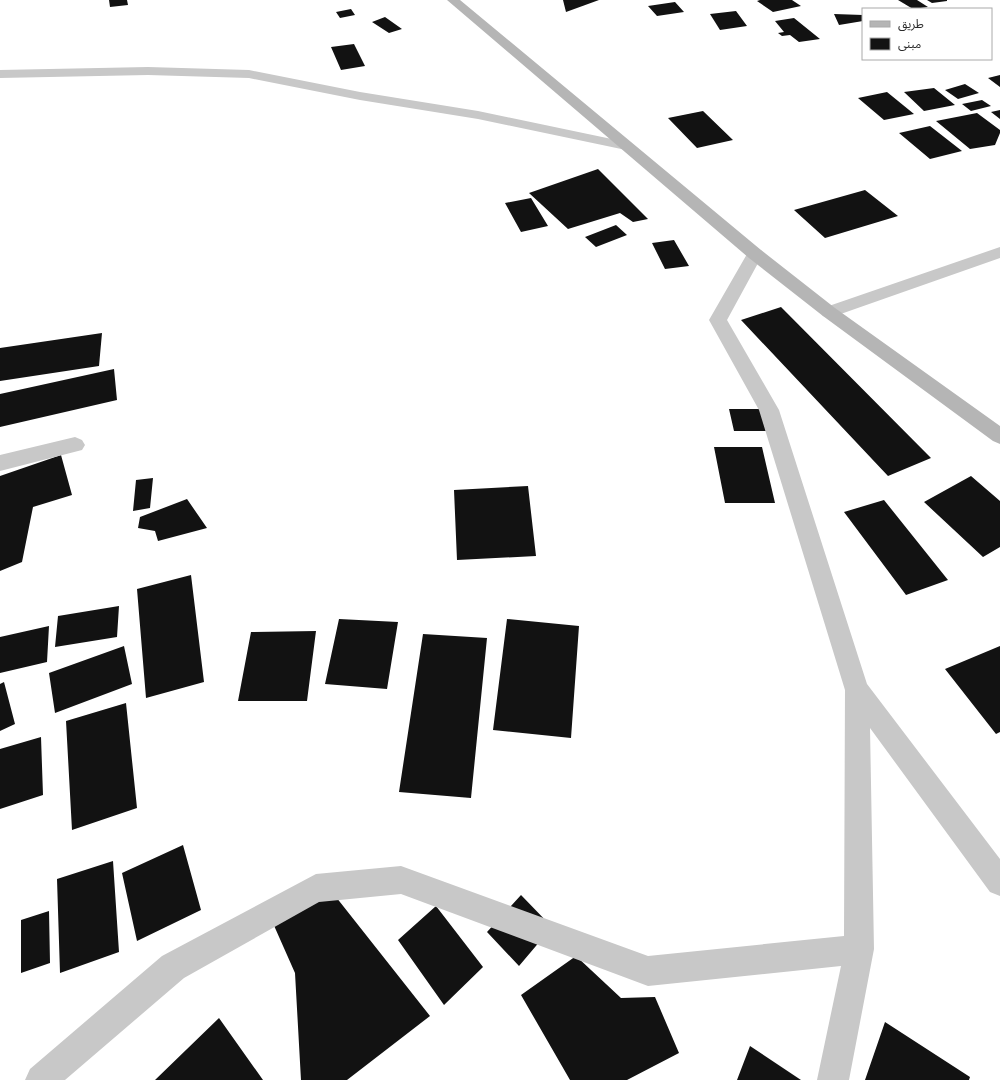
<svg xmlns="http://www.w3.org/2000/svg" width="1000" height="1080" viewBox="0 0 1000 1080" font-family="'Roboto Condensed','Noto Sans Arabic',sans-serif">
<style>
.building{fill:#121212}
.lines{fill:none;stroke-linecap:round;stroke-linejoin:round}
.street{fill:#c8c8c8;fill-rule:evenodd}
.secondary{fill:#b5b5b5;fill-rule:evenodd}
</style>
<rect width="100%" height="100%" fill="#fff"/>
<path class="building" d="M 109,0 L 127,0 L 128,5 L 110,7 Z
M 563,0 L 599,0 L 566,12 Z
M 760,0 L 792,0 L 801,6 L 773,12 L 757,1 Z
M 898,0 L 917,0 L 928,7 L 913,9 Z
M 927,0 L 947,0 L 947,1 L 932,3 Z
M 675,2 L 684,12 L 657,16 L 648,6 Z
M 351,9 L 355,15 L 340,18 L 336,12 Z
M 736,11 L 747,26 L 720,30 L 710,14 Z
M 834,14 L 863,15 L 863,21 L 839,25 Z
M 385,17 L 402,29 L 389,33 L 372,22 Z
M 794,18 L 820,39 L 799,42 L 790,35 L 782,36 L 778,33 L 784,32 L 775,21 Z
M 354,44 L 365,66 L 341,70 L 331,47 Z
M 1000,75 L 1000,87 L 988,78 Z
M 965,84 L 979,93 L 958,99 L 945,90 Z
M 934,88 L 955,105 L 924,111 L 904,92 Z
M 887,92 L 914,114 L 884,120 L 858,98 Z
M 982,100 L 991,106 L 971,111 L 962,104 Z
M 1000,110 L 1000,119 L 991,112 Z
M 703,111 L 733,140 L 697,148 L 668,118 Z
M 977,113 L 1000,130 L 1000,133 L 995,145 L 970,149 L 936,121 Z
M 930,126 L 962,151 L 930,159 L 899,133 Z
M 598,169 L 648,219 L 633,222 L 620,213 L 568,229 L 529,193 Z
M 865,190 L 898,216 L 825,238 L 794,210 Z
M 531,198 L 548,226 L 521,232 L 505,203 Z
M 616,225 L 627,235 L 596,247 L 585,237 Z
M 674,240 L 689,266 L 665,269 L 652,243 Z
M 781,307 L 931,458 L 888,476 L 741,320 Z
M 102,333 L 99,366 L 0,381 L 0,348 Z
M 114,369 L 117,400 L 0,427 L 0,394 Z
M 729,409 L 760,409 L 766,431 L 734,431 Z
M 714,447 L 762,447 L 775,503 L 725,503 Z
M 61,455 L 72,495 L 33,507 L 22,562 L 0,571 L 0,476 Z
M 971,476 L 1000,501 L 1000,547 L 983,557 L 924,502 Z
M 153,478 L 150,508 L 133,511 L 136,480 Z
M 528,486 L 536,556 L 457,560 L 454,490 Z
M 187,499 L 207,528 L 158,541 L 155,531 L 138,528 L 140,517 Z
M 884,500 L 948,580 L 906,595 L 844,512 Z
M 191,575 L 204,682 L 146,698 L 137,589 Z
M 119,606 L 117,637 L 55,647 L 58,616 Z
M 339,619 L 398,622 L 387,689 L 325,684 Z
M 507,619 L 579,626 L 571,738 L 493,730 Z
M 49,626 L 47,662 L 0,673 L 0,637 Z
M 316,631 L 307,701 L 238,701 L 251,632 Z
M 423,634 L 487,638 L 471,798 L 399,792 Z
M 124,646 L 132,684 L 55,713 L 49,673 Z
M 1000,646 L 1000,732 L 996,734 L 945,669 Z
M 4,682 L 15,724 L 0,731 L 0,684 Z
M 126,703 L 137,808 L 72,830 L 66,721 Z
M 41,737 L 43,795 L 0,809 L 0,749 Z
M 183,845 L 201,910 L 137,941 L 122,873 Z
M 113,861 L 119,952 L 60,973 L 57,879 Z
M 321,878 L 430,1016 L 347,1080 L 301,1080 L 295,973 L 268,912 Z
M 521,895 L 552,927 L 519,966 L 487,932 Z
M 436,906 L 483,967 L 444,1005 L 398,940 Z
M 49,911 L 50,963 L 21,973 L 21,920 Z
M 576,956 L 621,998 L 655,997 L 679,1053 L 627,1080 L 570,1080 L 521,995 Z
M 219,1018 L 263,1080 L 155,1080 Z
M 885,1022 L 970,1077 L 969,1080 L 865,1080 Z
M 750,1046 L 801,1080 L 737,1080 Z"/>
<g class="lines">
<path class="street" d="M 148,67 L 249,70 L 360,92 L 478,111 L 626,142 L 631,143 L 633,146 L 631,149 L 626,150 L 478,119 L 360,100 L 249,78 L 148,75 L 0,78 L 0,70 Z
M 1000,247 L 1000,258 L 835,316 L 829,318 L 823,316 L 820,312 L 823,308 Z
M 755,249 L 761,250 L 763,254 L 727,320 L 779,410 L 867,684 L 1000,859 L 1000,896 L 990,892 L 870,728 L 874,949 L 849,1080 L 817,1080 L 841,966 L 648,986 L 401,894 L 319,902 L 184,978 L 65,1080 L 25,1080 L 30,1069 L 162,956 L 316,874 L 401,866 L 648,956 L 844,936 L 845,690 L 759,410 L 709,320 L 747,254 L 749,250 Z
M 75,437 L 82,440 L 85,445 L 82,450 L 0,471 L 0,455 Z"/>
<path class="secondary" d="M 447,0 L 460,0 L 761,250 L 835,308 L 1000,426 L 1000,444 L 993,441 L 823,316 L 749,258 Z"/>
</g>
<rect x="862" y="8" width="130" height="52" fill="#ffffff" stroke="#aaaaaa"/>
<rect x="870" y="21" width="20" height="6" fill="#b5b5b5" stroke="#aaaaaa"/>
<text x="898" y="28" font-size="12" fill="#2b2b2b">طريق</text>
<rect x="870" y="38" width="20" height="12" fill="#121212" stroke="#aaaaaa"/>
<text x="898" y="48" font-size="12" fill="#2b2b2b">مبنى</text>
</svg>
